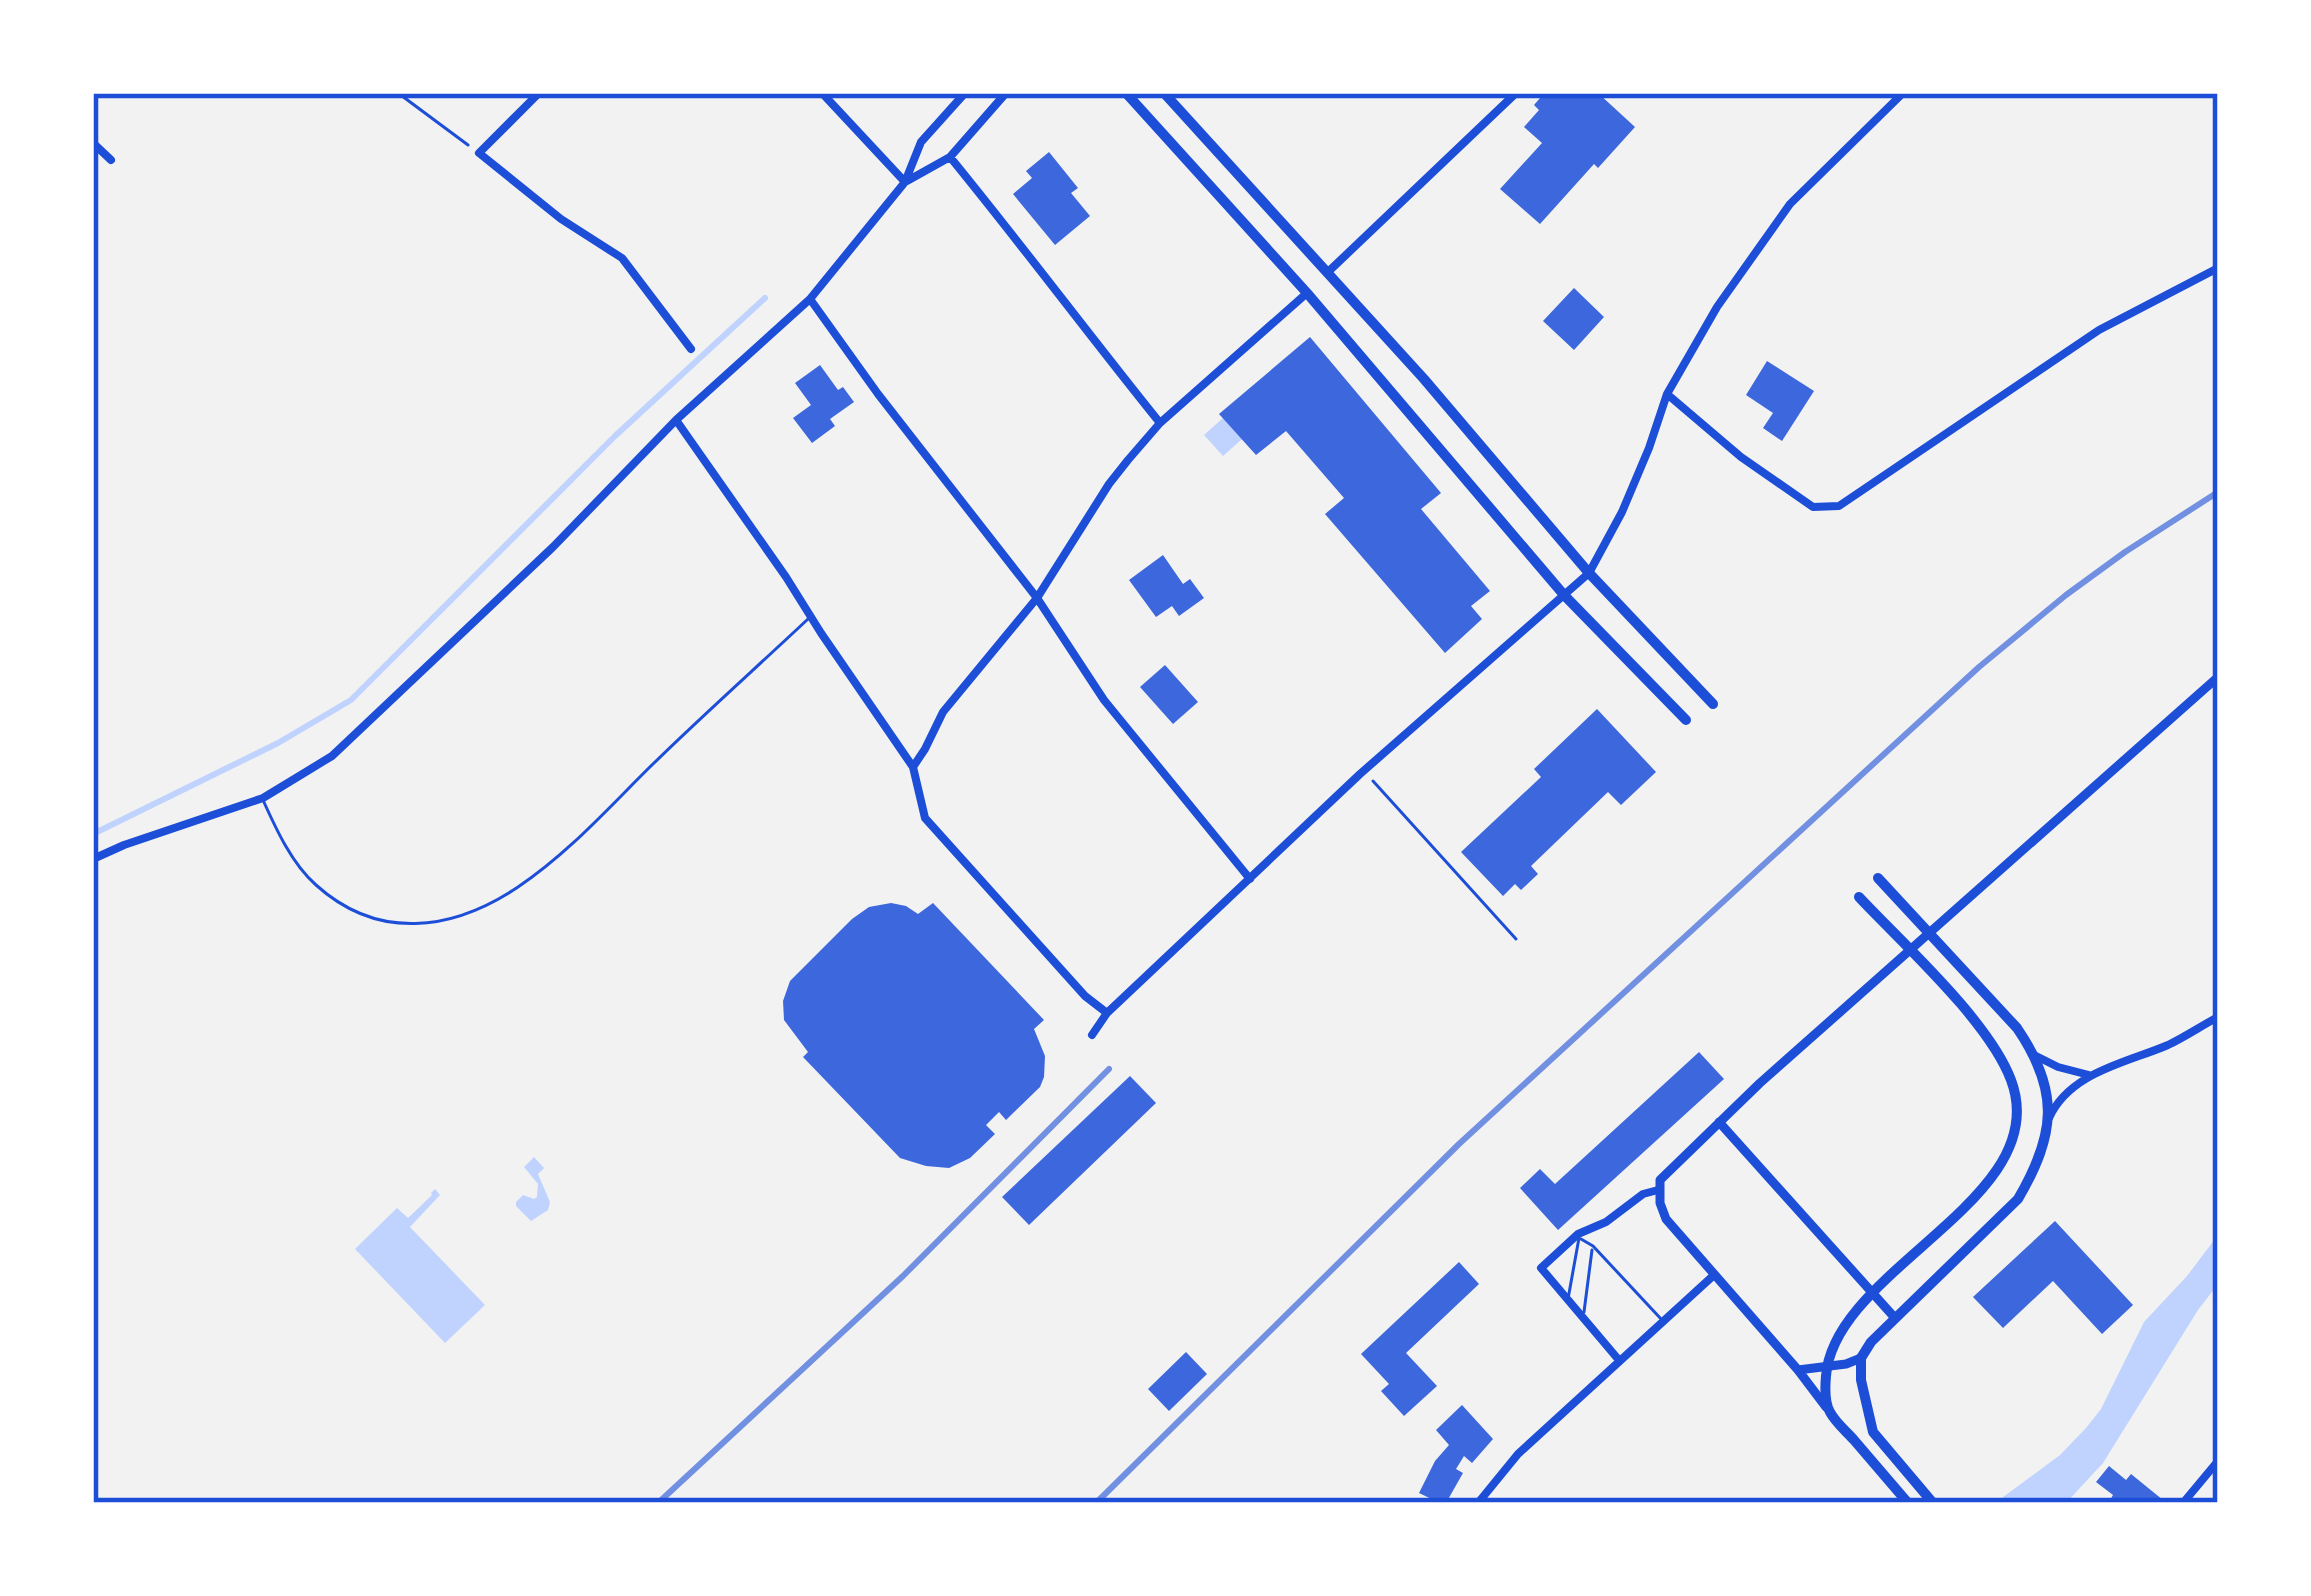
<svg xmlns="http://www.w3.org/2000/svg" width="2311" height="1596" viewBox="0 0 2311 1596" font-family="'Titillium Web',sans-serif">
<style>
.water{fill:#bfd3fe}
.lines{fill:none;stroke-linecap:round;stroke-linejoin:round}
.stream{stroke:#bfd3fe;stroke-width:6}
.building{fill:#3d67dc}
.path{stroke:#1d4ed8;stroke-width:3}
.service{stroke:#1d4ed8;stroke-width:3}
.minor{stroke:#1d4ed8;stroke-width:8}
.tertiary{stroke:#1d4ed8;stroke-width:9}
.secondary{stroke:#1d4ed8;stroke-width:10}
.rail{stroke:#7290e2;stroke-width:6}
.neatline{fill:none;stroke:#1d4ed8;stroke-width:4.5}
</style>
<rect width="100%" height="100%" fill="#f2f2f2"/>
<path class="water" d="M 1223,418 L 1242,439 L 1223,456 L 1204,435 Z
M 534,1157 L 544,1168 L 538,1174 L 550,1202 L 548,1210 L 531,1221 L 516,1206 L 516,1202 L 523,1195 L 534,1199 L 537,1197 L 538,1184 L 524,1167 Z
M 435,1189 L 440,1195 L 410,1227 L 485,1305 L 445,1343 L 355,1249 L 397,1208 L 408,1218 L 432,1195 L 431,1193 Z
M 2218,1235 L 2218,1284 L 2198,1310 L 2103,1463 L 2066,1503 L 1995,1503 L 2060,1455 L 2086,1428 L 2101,1409 L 2144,1322 L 2187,1276 Z"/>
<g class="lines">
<path class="stream" d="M 93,834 L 278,743 L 351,700 L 615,436 L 765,298"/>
</g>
<path class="building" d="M 1533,93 L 1598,93 L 1635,127 L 1598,168 L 1594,164 L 1540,224 L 1500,189 L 1542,143 L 1524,127 L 1539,110 L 1534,105 L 1540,98 Z
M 1049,152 L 1078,188 L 1071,193 L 1090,216 L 1055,245 L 1013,194 L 1032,178 L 1026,171 Z
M 1574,288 L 1604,317 L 1574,350 L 1543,321 Z
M 1310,337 L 1441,493 L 1421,509 L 1490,591 L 1471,606 L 1482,619 L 1445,653 L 1325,514 L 1344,498 L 1286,431 L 1256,455 L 1219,414 Z
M 1767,361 L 1814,391 L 1782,441 L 1763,428 L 1773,413 L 1746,395 Z
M 820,365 L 838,390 L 843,387 L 854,402 L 830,419 L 835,426 L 812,443 L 793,418 L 811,405 L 795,383 Z
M 1163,555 L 1183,584 L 1190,579 L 1204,598 L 1179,616 L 1172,606 L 1156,617 L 1129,580 Z
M 1165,665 L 1198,702 L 1173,724 L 1140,687 Z
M 1597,709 L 1656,772 L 1621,805 L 1608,792 L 1531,866 L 1538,874 L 1521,890 L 1515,884 L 1503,896 L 1461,852 L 1541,777 L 1534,769 Z
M 891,903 L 906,906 L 918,914 L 933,903 L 1044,1020 L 1034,1029 L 1045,1056 L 1044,1077 L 1040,1087 L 1006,1120 L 999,1112 L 986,1125 L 995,1134 L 970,1158 L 949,1168 L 926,1166 L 900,1158 L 803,1057 L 808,1052 L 784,1020 L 783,1001 L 790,981 L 852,919 L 869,907 Z
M 1699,1052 L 1724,1079 L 1558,1230 L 1520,1188 L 1540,1169 L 1555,1184 Z
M 1130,1076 L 1156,1103 L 1029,1225 L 1002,1197 Z
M 2055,1221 L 2133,1305 L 2102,1334 L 2053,1281 L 2003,1328 L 1973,1297 Z
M 1459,1262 L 1479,1284 L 1406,1353 L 1437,1386 L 1404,1416 L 1381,1391 L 1389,1384 L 1361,1354 Z
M 1186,1352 L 1207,1374 L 1169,1411 L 1148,1389 Z
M 1462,1405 L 1493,1439 L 1472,1463 L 1464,1456 L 1456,1469 L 1463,1473 L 1446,1503 L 1440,1503 L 1419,1493 L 1435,1461 L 1449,1445 L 1436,1430 Z
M 2109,1466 L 2126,1480 L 2131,1474 L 2163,1500 L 2160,1503 L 2113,1503 L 2110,1500 L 2113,1495 L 2096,1482 Z"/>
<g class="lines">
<path class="path" d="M 398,93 L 468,145
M 1373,781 L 1516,939"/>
<path class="service" d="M 263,800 C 276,829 292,864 316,885 C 378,941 452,931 518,887 C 570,852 610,806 654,763 C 704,714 757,667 808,619
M 1581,1239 L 1593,1246 L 1662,1320
M 1568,1299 L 1579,1238
M 1584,1312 L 1592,1250"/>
<path class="minor" d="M 539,93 L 479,153 L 561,219 L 622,258 L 691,349
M 822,93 L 905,182
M 93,143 L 111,160
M 950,157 C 1022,245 1089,335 1160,423
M 907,181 L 950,157 L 1006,93
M 1328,272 L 1516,93
M 810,299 L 878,394 L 1037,598 L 1104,700 L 1250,879
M 1667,394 L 1741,457 L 1813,507 L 1839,506 L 2099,330 L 2218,268
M 676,420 L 786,577 L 821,633 L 913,767 L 925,818 L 1085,996 L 1107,1013 L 1360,774 L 1589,573 L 1622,512 L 1649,448 L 1667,394 L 1717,307 L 1790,204 L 1903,93
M 913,767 L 925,749 L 943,712 L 1037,598 L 1109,484 L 1128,460 L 1160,423 L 1307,293
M 93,859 L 124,845 L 263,798 L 332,756 L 553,547 L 676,420 L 810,299 L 905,182 L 921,142 L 965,93
M 1092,1035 L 1107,1013
M 2036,1056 L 2058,1067 L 2089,1075
M 2049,1118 C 2070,1072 2126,1063 2168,1045 C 2185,1037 2201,1026 2218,1017
M 1618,1359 L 1541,1268 L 1578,1234 L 1606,1222 L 1643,1194 L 1658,1190
M 1478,1503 L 1518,1454 L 1714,1275
M 2183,1503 L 2218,1461"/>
<path class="tertiary" d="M 1719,1122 L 1895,1318
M 1798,1370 L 1846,1364 L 1861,1358
M 1826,1407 L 1798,1370 L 1666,1219 L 1660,1203 L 1660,1180 L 1760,1083 L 2218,677"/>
<path class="secondary" d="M 1126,93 L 1307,293 L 1564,595 L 1686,720
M 1164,93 L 1424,379 L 1589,573 L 1713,704
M 1878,878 L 2017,1028 C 2060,1091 2056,1134 2018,1199 L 1871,1342 L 1861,1358 L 1861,1380 L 1873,1432 L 1933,1503
M 1859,897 C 1903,944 1989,1021 2011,1080 C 2056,1199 1834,1268 1826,1376 C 1825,1387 1824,1402 1830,1412 C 1835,1422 1846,1431 1854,1440 C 1872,1461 1890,1482 1908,1503"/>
<path class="rail" d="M 658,1503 L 903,1276 L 1109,1069
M 1096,1503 L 1459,1144 L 1979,667 L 2066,595 L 2125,552 L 2218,492"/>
</g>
<rect width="2311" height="1596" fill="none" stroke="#ffffff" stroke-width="192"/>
<rect x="96" y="96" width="2119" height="1404" class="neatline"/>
</svg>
